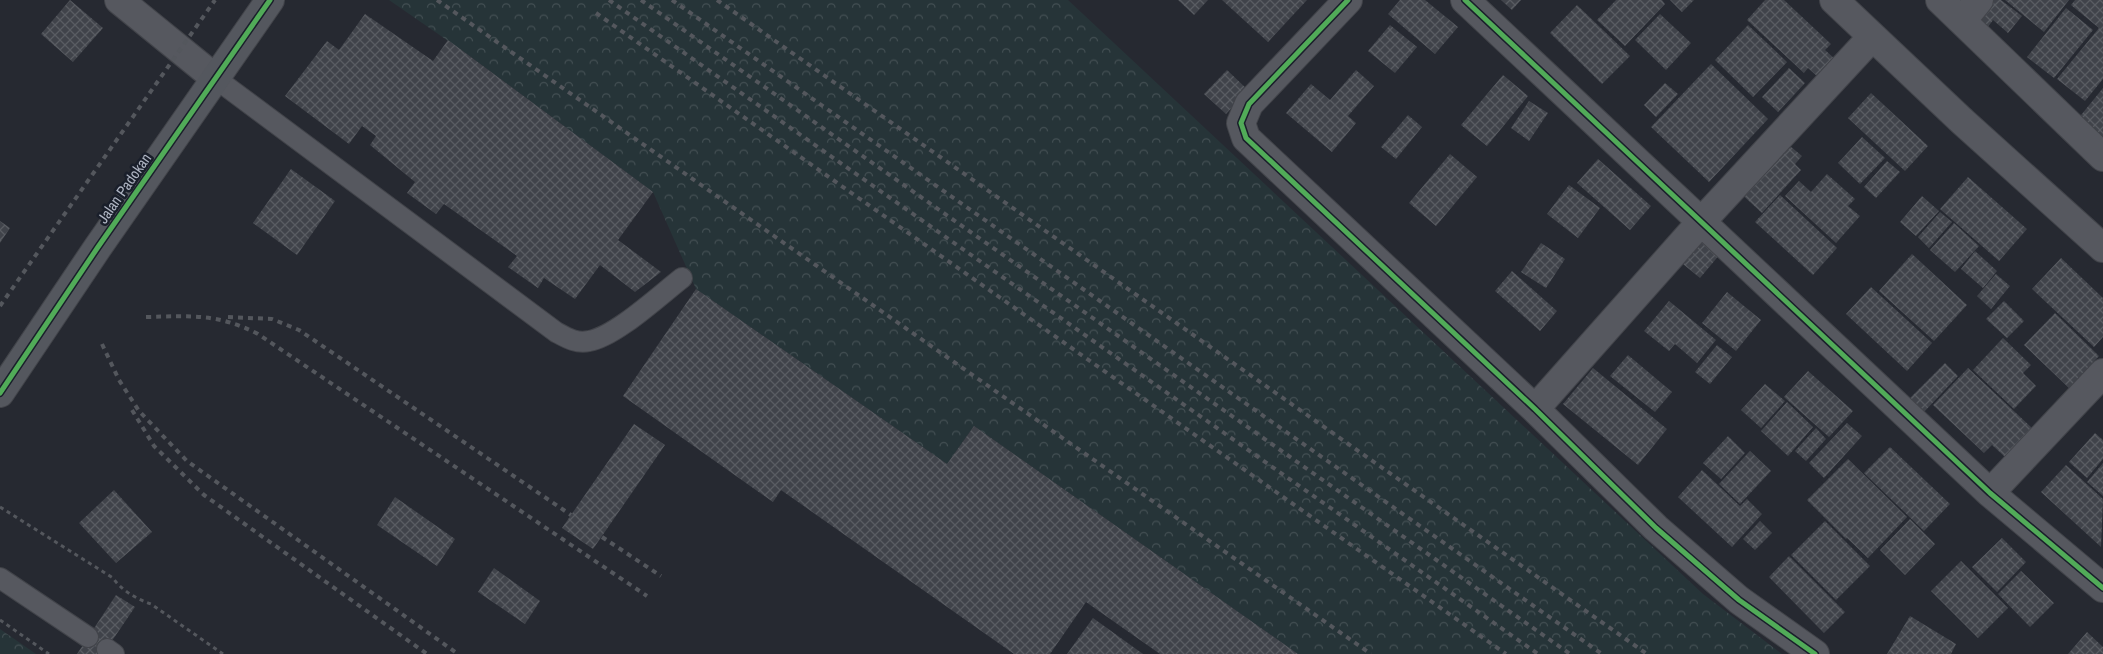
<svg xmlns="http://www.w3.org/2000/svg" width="2103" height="654" viewBox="0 0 2103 654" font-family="'Archivo Narrow',sans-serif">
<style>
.forest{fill:url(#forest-crowns)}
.building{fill:url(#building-cross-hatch)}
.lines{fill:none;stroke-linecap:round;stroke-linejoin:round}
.lane-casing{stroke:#42444a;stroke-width:22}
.street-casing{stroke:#42444a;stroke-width:30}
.secondary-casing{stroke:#42444a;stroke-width:30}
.path{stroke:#54575d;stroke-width:3;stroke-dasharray:4 4;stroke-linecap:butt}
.lane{stroke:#56585f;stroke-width:20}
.street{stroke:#56585f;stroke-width:28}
.secondary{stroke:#54575e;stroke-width:28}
.rail{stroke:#54575d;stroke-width:4;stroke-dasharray:5 5;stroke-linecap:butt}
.cycleway-casing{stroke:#1a1f2b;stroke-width:8}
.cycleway{stroke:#51ab58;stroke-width:5}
.labels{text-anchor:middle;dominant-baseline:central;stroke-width:5;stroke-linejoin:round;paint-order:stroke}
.street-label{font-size:15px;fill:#afb5c3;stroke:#1a1f2b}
</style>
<defs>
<pattern id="forest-crowns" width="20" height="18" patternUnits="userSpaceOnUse" patternTransform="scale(1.25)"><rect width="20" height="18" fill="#263438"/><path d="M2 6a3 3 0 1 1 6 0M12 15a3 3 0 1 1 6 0" fill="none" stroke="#434f53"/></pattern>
<pattern id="building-cross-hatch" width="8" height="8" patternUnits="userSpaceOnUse" patternTransform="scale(1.25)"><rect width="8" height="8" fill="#40434a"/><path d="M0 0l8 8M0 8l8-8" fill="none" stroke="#595c62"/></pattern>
</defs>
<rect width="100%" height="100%" fill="#262931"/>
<path class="forest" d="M 389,0 L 1068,0 L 1703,594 L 1782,654 L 1298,654 L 974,426 L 947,464 L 696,289 L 653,192 L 467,54 Z
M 0,629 L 36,654 L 0,654 Z"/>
<path class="building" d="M 70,0 L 103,28 L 73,62 L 41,34 Z
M 1178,0 L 1208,0 L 1194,15 Z
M 1222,0 L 1307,0 L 1268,42 Z
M 1400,0 L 1425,0 L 1458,27 L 1435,54 L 1388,14 Z
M 1501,0 L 1521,0 L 1512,10 Z
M 1616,0 L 1662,0 L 1665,4 L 1625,46 L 1597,20 Z
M 1670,0 L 1694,0 L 1682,12 Z
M 1765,0 L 1784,0 L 1831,44 L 1825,50 L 1835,59 L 1818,77 L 1808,68 L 1804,73 L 1747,20 Z
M 1984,0 L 2001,0 L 2022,16 L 2008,33 L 1993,20 L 1988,27 L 1972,15 Z
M 2005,0 L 2069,0 L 2044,32 Z
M 2075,0 L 2103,0 L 2103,79 L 2085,101 L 2057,79 L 2099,28 L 2071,5 Z
M 1577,5 L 1630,56 L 1602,84 L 1550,33 Z
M 2066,8 L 2093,30 L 2054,78 L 2027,57 Z
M 365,14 L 433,61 L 448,40 L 653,192 L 618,240 L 661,272 L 635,292 L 600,265 L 575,299 L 544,278 L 538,288 L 508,267 L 517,256 L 444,204 L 436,214 L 407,193 L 415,182 L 370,145 L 376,136 L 362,126 L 349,144 L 285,96 L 327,41 L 339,50 Z
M 1660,14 L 1691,43 L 1666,70 L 1635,40 Z
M 1390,25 L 1417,47 L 1395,73 L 1368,51 Z
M 1748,25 L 1787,62 L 1753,97 L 1715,60 Z
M 1711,64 L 1768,119 L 1709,182 L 1651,127 Z
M 1789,68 L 1805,83 L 1778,112 L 1762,97 Z
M 1227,70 L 1248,90 L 1226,114 L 1204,94 Z
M 1356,70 L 1374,86 L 1348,116 L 1356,123 L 1332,152 L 1286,113 L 1311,84 L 1330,100 Z
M 1503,75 L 1528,96 L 1487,146 L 1461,125 Z
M 1665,83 L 1678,94 L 1656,117 L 1644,105 Z
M 2103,88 L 2103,142 L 2077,120 Z
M 1871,93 L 1928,146 L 1905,171 L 1848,118 Z
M 1529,101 L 1548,113 L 1529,141 L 1511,128 Z
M 1408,115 L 1422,127 L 1396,159 L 1381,147 Z
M 1862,137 L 1885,158 L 1860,184 L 1838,163 Z
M 1784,141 L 1802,156 L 1795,164 L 1801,170 L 1762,213 L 1738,191 Z
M 1450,154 L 1477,177 L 1436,226 L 1409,203 Z
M 1598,159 L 1651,206 L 1630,230 L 1577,183 Z
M 1887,161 L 1900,172 L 1876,198 L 1864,187 Z
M 291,169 L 335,201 L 297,255 L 253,223 Z
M 1827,174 L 1855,199 L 1848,206 L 1860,216 L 1836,243 L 1785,196 L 1799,181 L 1811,192 Z
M 1968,177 L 2027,229 L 1999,261 L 1940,209 Z
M 1569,185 L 1600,208 L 1578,238 L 1547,214 Z
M 1780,195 L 1837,248 L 1813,275 L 1755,222 Z
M 1922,196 L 1939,211 L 1916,236 L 1900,222 Z
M 1940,212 L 1952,222 L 1929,248 L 1918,237 Z
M 0,221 L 10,228 L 0,243 Z
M 1954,223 L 1979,246 L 1955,272 L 1930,250 Z
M 1703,239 L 1721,253 L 1700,278 L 1683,264 Z
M 1541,243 L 1565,259 L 1546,288 L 1521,272 Z
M 1975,251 L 1997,271 L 1983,288 L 1961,269 Z
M 1912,254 L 1967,305 L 1934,341 L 1879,291 Z
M 2061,258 L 2103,298 L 2103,337 L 2094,347 L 2032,289 Z
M 1512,271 L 1557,311 L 1540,331 L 1495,291 Z
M 1996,274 L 2010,286 L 1991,309 L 1977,296 Z
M 1871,287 L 1932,343 L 1907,371 L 1846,314 Z
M 696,289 L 947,464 L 974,426 L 1298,654 L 1160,654 L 1086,602 L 1050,654 L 1014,654 L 781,490 L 773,502 L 623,396 Z
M 1727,292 L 1761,320 L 1736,351 L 1702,323 Z
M 1669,301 L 1716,340 L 1697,363 L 1675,344 L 1669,351 L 1644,331 Z
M 2004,301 L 2024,321 L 2007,338 L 1986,319 Z
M 2055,313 L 2099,356 L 2069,388 L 2024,345 Z
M 2003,338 L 2031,365 L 2023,373 L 2036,386 L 2014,409 L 1973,370 Z
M 1717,345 L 1732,357 L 1710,384 L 1695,372 Z
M 1628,355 L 1672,392 L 1655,412 L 1610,376 Z
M 1945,363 L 1958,376 L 1924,412 L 1910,398 Z
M 1593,368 L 1667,429 L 1638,465 L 1563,404 Z
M 1968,368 L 2032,428 L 2005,457 L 1992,445 L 1984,453 L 1933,405 Z
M 1808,371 L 1853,411 L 1829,437 L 1784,397 Z
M 1765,384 L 1785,401 L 1761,428 L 1741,410 Z
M 1787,402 L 1813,427 L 1788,456 L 1761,431 Z
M 1847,423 L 1862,436 L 1824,478 L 1809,463 Z
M 634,424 L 665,445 L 593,549 L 562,528 Z
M 1816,428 L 1826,439 L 1806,461 L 1795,451 Z
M 2095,433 L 2103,440 L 2103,459 L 2087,478 L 2069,462 Z
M 1728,436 L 1745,453 L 1721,479 L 1703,463 Z
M 1890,447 L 1950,504 L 1924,531 L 1864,473 Z
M 1750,451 L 1771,471 L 1740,504 L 1719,484 Z
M 1848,459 L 1907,517 L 1868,558 L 1847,538 L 1858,526 L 1846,539 L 1807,500 Z
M 2103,463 L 2103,496 L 2087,482 Z
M 2066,465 L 2103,499 L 2101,547 L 2041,492 Z
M 1702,470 L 1740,506 L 1747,499 L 1762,514 L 1732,547 L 1678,497 Z
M 114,490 L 152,532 L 116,563 L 79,523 Z
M 395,497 L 455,539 L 437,566 L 377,525 Z
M 1910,519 L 1935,544 L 1905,575 L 1880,550 Z
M 1760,521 L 1772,533 L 1755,550 L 1743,539 Z
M 1825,521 L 1870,566 L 1836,600 L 1791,555 Z
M 2002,538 L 2026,562 L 1997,592 L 1972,567 Z
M 1789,556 L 1845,612 L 1824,633 L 1769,577 Z
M 1961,561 L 2008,608 L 1978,638 L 1931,591 Z
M 494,568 L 540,601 L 525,624 L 478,592 Z
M 2021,571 L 2054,603 L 2030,627 L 1998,594 Z
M 116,595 L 135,607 L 103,654 L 77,654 Z
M 1910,616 L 1956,644 L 1951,654 L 1887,654 Z
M 1093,618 L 1143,654 L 1067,654 Z
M 2087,632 L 2103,647 L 2103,654 L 2068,654 Z"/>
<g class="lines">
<g class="lane-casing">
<path id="lane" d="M 215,78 L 556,332 C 567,338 577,344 589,341 C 615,337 660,295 682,278
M 0,578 L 88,637
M 107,649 L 114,654"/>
</g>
<g class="street-casing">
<path id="street" d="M 119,0 L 215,78
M 1348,0 L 1249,104 L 1241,123 L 1246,138 L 1535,409 L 1656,528 L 1739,600 L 1815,654
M 1465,0 L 1990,493 L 2103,588
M 1834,0 L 1962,121 L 2103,248
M 1940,0 L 2103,157
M 1962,21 L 1979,0
M 1535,409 L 1701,222 L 1872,37
M 1990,493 L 2103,373"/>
</g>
<g class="secondary-casing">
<path id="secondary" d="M 0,393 L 98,247 L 270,0"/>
</g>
<path class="path" d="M 0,507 L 113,578 C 122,591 137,599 151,604 L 223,654
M 0,620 L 49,654"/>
<use href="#lane" class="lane"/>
<use href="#street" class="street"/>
<use href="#secondary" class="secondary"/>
<path class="rail" d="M 437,0 L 1371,654
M 609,0 L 1538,654
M 641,0 L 1570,654
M 672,0 L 1602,654
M 717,0 L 1647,654
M 596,13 L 1506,654
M 0,306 L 215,0
M 146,317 C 191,316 217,313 258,334 L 647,596
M 228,317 L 272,319 L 299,330 L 571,515
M 102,344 L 119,380 L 139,411 L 187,461 L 458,654
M 132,410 L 154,446 L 204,495 L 427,654
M 602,537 L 661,576"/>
<g class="cycleway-casing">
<path id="cycleway" d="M 1348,0 L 1249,104 L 1241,123 L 1246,138 L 1535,409 L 1656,528 L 1739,600 L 1815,654
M 1465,0 L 1990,493 L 2103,588
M 0,393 L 98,247 L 270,0"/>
</g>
<use href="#cycleway" class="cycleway"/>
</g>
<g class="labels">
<g class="street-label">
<text transform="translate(124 188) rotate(-55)">Jalan Padokan</text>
</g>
</g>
</svg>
